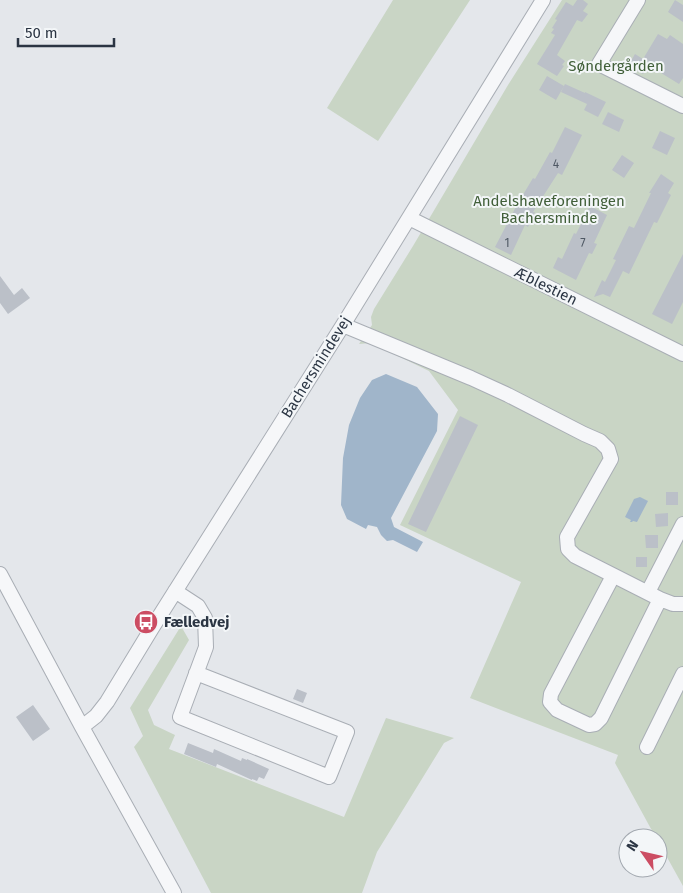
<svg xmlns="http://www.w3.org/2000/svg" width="683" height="893" viewBox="0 0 683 893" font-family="'Fira Sans',sans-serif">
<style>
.green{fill:#c9d5c5}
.water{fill:#a0b5ca}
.building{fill:#bbc0c8}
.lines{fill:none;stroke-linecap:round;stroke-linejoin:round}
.minor-casing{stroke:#a9aeb5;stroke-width:16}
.minor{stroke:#f6f7f9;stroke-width:14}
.labels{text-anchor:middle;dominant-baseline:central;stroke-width:4;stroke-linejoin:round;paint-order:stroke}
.number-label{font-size:12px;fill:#4f5864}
.park-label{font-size:15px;fill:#415f39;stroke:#f3f6f8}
.street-label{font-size:15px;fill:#2b3543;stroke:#f3f6f8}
.poi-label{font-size:15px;font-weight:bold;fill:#2b3543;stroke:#f3f6f8;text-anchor:start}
</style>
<rect width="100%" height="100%" fill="#e4e7eb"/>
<path class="green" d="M 393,0 L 470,0 L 378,141 L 327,108 Z
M 562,0 L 683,0 L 683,886 L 658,841 L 658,838 L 656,838 L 615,763 L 618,755 L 470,698 L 521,582 L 400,525 L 458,410 L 429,371 L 371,343 L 359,344 L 372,325 L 371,317 L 374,309 L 413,246 L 508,85 Z
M 181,626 L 189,640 L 148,710 L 154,725 L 175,735 L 169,749 L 344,817 L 386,718 L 454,738 L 444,743 L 377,852 L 362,893 L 211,893 L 134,747 L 143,736 L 130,708 Z"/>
<path class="water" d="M 386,374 L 417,387 L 438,414 L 437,431 L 391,518 L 394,527 L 423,542 L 417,552 L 393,540 L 387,541 L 381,535 L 377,527 L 368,525 L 366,529 L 347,519 L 341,505 L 343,458 L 349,425 L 360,398 L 372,380 Z
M 640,497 L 648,501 L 637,522 L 633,521 L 632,522 L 630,522 L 631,520 L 625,517 L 634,499 Z"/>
<path class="building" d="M 577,0 L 583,0 L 588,4 L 583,11 L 588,14 L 582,22 L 577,20 L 557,55 L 565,61 L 562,65 L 564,66 L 557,76 L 537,64 L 555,35 L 551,33 L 554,29 L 552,28 L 557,20 L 555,19 L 566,2 L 573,6 Z
M 675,0 L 683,5 L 683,22 L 668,12 Z
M 658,34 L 667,39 L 670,35 L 683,44 L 683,78 L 679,84 L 648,65 L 643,74 L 628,66 L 635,54 L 643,59 Z
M 547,76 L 564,86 L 565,84 L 585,93 L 585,92 L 606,102 L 598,117 L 584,110 L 587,104 L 561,92 L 564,86 L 556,100 L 539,90 Z
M 608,112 L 624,120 L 619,132 L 602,124 Z
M 565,127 L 582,135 L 562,175 L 558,173 L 533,212 L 535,212 L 528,227 L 525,225 L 511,255 L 495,247 L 518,203 L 533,178 L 535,179 L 550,152 L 552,153 Z
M 660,131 L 675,138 L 667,155 L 652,148 Z
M 622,155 L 634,163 L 624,178 L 612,170 Z
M 661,174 L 674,183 L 668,193 L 671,195 L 657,223 L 654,222 L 629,274 L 623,271 L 610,297 L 603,294 L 594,297 L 602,280 L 605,282 L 616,260 L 613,259 L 629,226 L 634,228 L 651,193 L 649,193 Z
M 590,206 L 607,215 L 594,243 L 597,244 L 592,254 L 589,253 L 576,280 L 553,268 L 558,257 L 562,259 L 574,233 L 576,234 Z
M 683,254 L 683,302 L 672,324 L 652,314 Z
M 0,276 L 14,295 L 22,288 L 30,298 L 8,314 L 0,303 Z
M 460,416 L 478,425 L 426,532 L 408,524 Z
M 666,492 L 678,492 L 678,505 L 666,505 Z
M 668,513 L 668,526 L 656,527 L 655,514 Z
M 645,535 L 658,535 L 658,548 L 646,548 Z
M 636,557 L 647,557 L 647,567 L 636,567 Z
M 297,689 L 307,693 L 303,703 L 293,699 Z
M 33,705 L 50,729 L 33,741 L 16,717 Z
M 188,743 L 213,753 L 214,749 L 241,761 L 242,758 L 247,760 L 247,759 L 269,769 L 264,779 L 259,777 L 257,781 L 252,779 L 252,780 L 217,764 L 216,767 L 184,754 Z"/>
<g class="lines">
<g class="minor-casing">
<path id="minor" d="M 638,0 L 599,64 L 683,106
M 409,218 L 683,354
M 343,325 L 471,378 L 508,395 L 584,434 L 600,441 L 608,449 L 611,459 L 567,537 L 568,549 L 575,556 L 660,599 L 673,604 L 683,604
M 0,574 L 82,727 L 174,893
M 613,576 L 551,694 L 550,702 L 557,710 L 589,725 L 595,724 L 601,718 L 660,599
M 175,591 L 198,606 L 205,618 L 206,647 L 180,717 L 329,777 L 347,732 L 196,673
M 648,592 L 683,524
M 82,727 L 96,716 L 107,702 L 152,628 L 343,325 L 543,0
M 647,747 L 683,674"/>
</g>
<use href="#minor" class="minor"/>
</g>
<defs>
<g id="bus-disc" transform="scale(1.25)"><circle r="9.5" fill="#cc4d63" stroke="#f3f6f8"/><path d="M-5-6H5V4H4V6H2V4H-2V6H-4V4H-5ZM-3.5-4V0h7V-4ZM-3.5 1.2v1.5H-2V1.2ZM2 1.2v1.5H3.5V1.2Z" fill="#fff"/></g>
</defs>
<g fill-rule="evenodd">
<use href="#bus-disc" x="146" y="622"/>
</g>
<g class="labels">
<g class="number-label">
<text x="556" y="164">4</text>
<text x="507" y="243">1</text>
<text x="583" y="243">7</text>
</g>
<g class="park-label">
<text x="616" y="66">Søndergården</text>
<text x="549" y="201">Andelshaveforeningen<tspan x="549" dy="17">Bachersminde</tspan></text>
</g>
<g class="street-label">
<text transform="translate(546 286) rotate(26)">Æblestien</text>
<text transform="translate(316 367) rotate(-58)">Bachersmindevej</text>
</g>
<g class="poi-label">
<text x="164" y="622">Fælledvej</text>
</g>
</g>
<g transform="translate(643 853) rotate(304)"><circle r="24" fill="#f3f6f8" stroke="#a3a9b0"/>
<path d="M0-4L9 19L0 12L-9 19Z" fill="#cc4d63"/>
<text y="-8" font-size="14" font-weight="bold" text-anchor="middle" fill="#2b3543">N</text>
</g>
<path d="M18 38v8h96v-8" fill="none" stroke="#2b3543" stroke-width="2.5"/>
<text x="25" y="38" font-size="15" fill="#2b3543" stroke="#f3f6f8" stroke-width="4" paint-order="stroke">50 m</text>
</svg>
